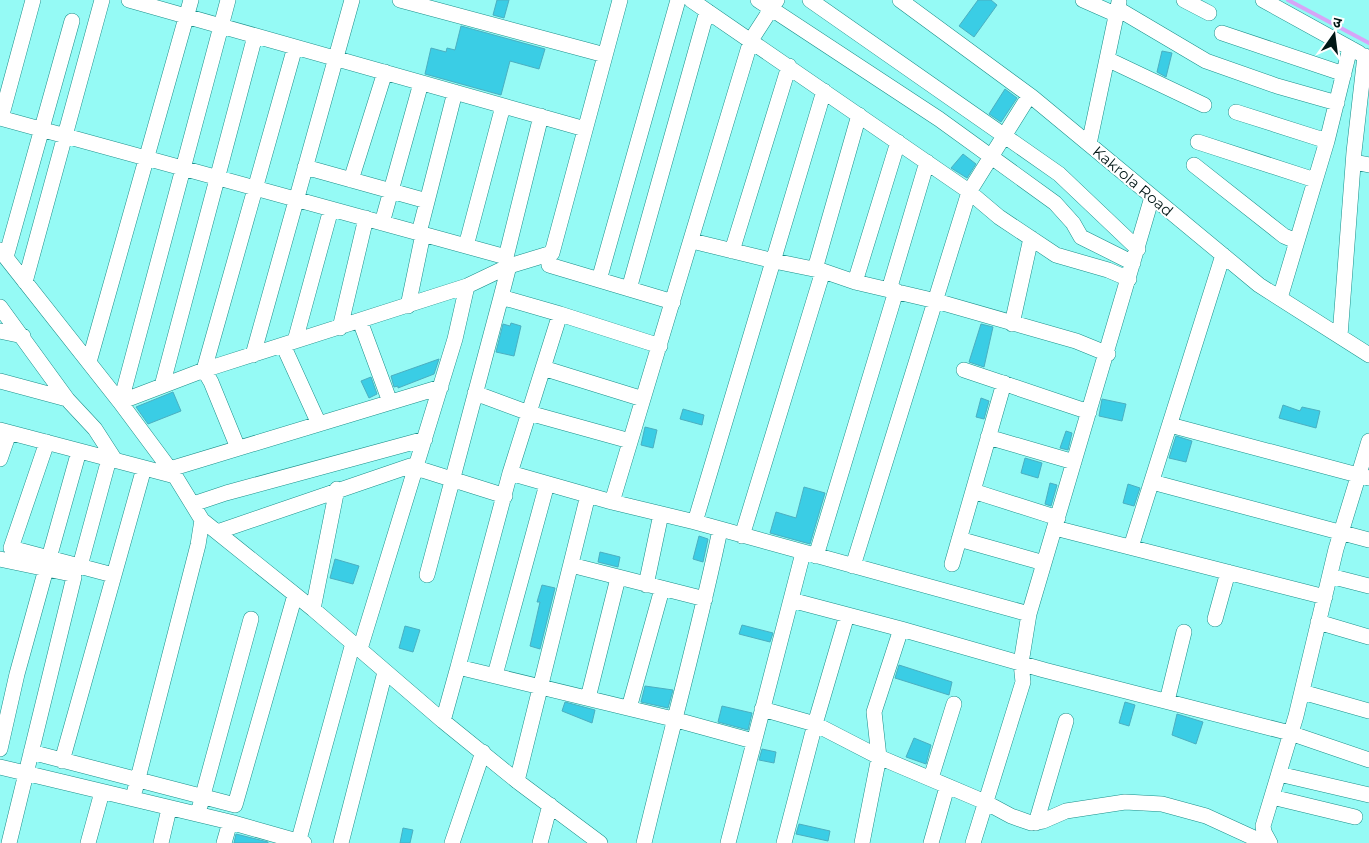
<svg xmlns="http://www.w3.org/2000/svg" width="1369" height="843" viewBox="0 0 1369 843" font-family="Montserrat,'Noto Sans Devanagari',sans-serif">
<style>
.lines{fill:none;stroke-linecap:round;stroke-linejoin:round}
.stream{stroke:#d6a5f7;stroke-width:4}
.building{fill:#3acde5;stroke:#4bafc1}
.minor-casing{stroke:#1a8f8a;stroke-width:16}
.minor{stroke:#fff;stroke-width:15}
.labels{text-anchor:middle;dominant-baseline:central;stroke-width:4;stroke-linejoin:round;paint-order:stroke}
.street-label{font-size:15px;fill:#021716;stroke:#fff}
</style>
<rect width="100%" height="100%" fill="#95faf5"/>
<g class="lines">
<path class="stream" d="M 1288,0 L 1369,43"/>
</g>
<path class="building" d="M 497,0 L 509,0 L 504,18 L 493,15 Z
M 978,0 L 991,0 L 997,5 L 974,37 L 959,26 Z
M 461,26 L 545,49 L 539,69 L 510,61 L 501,95 L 425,74 L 431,48 L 446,52 L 447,48 L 455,50 Z
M 1162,51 L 1172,53 L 1166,77 L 1157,72 Z
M 1005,89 L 1017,98 L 1001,122 L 989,114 Z
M 963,154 L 976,164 L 967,178 L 951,168 Z
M 511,323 L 521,326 L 514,356 L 496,352 L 503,324 L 510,326 Z
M 981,324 L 993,327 L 984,367 L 969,362 Z
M 439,359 L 434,374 L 398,388 L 398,386 L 394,387 L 391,376 Z
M 371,377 L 377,394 L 369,398 L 361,381 Z
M 173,392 L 181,411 L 148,424 L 136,407 Z
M 981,398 L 989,401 L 984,419 L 976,417 Z
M 1102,399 L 1126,404 L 1122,421 L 1099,416 Z
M 1283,405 L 1300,411 L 1302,407 L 1320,411 L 1316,428 L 1279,418 Z
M 683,409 L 704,415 L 702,425 L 680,419 Z
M 645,427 L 657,430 L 653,448 L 641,445 Z
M 1066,431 L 1072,433 L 1068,450 L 1060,448 Z
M 1176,436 L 1192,441 L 1186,462 L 1169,458 Z
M 1025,458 L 1042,463 L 1038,478 L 1021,473 Z
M 1050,483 L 1057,485 L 1051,506 L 1045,504 Z
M 1128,484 L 1140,488 L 1134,506 L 1123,503 Z
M 804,487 L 825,493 L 810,544 L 770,533 L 776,512 L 796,518 Z
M 699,536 L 708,539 L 703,562 L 693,559 Z
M 600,552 L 620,557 L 618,567 L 598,562 Z
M 335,559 L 359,566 L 353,584 L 330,578 Z
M 542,585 L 555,588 L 540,649 L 530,646 L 540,602 L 537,602 Z
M 742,625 L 773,633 L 770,642 L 739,634 Z
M 405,626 L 420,630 L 413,652 L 399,648 Z
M 899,665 L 952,682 L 949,695 L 895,678 Z
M 645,686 L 673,690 L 668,708 L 641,702 Z
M 565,702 L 595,710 L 592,723 L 562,711 Z
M 1125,702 L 1135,705 L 1129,726 L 1119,723 Z
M 722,706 L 752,713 L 748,730 L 718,722 Z
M 1177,714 L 1203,722 L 1196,744 L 1172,735 Z
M 914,738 L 931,745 L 926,764 L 906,757 Z
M 762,749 L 776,752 L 774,763 L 759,760 Z
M 799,824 L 830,831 L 828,841 L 796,834 Z
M 403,828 L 413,830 L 410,843 L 400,843 Z
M 236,834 L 268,842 L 268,843 L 234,843 Z"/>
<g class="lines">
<g class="minor-casing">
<path id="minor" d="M 129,0 L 585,129
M 400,0 L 605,55
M 691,0 L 967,190 L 999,217 L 1056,255 L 1108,270 L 1129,279
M 758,0 L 939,119 L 1055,203 L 1073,223 L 1081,237 L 1133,263
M 810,0 L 1059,174 L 1138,249
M 900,0 L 1032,97 L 1259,285 L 1369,355
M 1083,0 L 1117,15
M 1184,0 L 1209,13
M 1263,0 L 1359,53
M 1118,9 L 1206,61 L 1277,86 L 1337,103
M 1222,33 L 1344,74
M 1107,59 L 1204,105
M 1236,112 L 1327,141
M 0,118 L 506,257 L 509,266 L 501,297 L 427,575
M 1,118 L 33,0
M 1198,142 L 1315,180
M 1089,144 L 1119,2
M 1354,162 L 1369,165
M 1194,165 L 1284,236 L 1296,241
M 305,167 L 427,201
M 351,180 L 385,72
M 382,223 L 421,83
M 419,233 L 455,92
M 692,241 L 774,261 L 823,271 L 855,282 L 936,301 L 1076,341 L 1108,354
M 466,246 L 503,106
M 0,250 L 120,402 L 175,476 L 202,520 L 313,609 L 443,721 L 517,781 L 600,843
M 732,251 L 789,66
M 6,257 L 72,21
M 506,257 L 541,116
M 549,265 L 673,302
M 815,269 L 859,115
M 599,280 L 678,0
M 25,282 L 102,0
M 855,282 L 898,142
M 629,289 L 707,11
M 889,290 L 927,162
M 501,297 L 560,314 L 510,473
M 1280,298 L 1327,141 L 1350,48
M 408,306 L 423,234
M 0,307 L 67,399
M 560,314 L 660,346
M 360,321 L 390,402
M 1012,324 L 1031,238
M 340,328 L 366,218
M 0,331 L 23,336
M 1340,336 L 1354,152 L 1365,56
M 295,341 L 331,209
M 283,345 L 319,424
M 253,355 L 352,0
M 89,362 L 191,0
M 543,368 L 643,399
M 964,370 L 1089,412
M 0,381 L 67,399 L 95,429 L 115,460
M 162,386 L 255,36
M 475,393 L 529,413 L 630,441
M 121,401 L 228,0
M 120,402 L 204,370 L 467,286 L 509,266 L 552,253 L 620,0
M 1170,425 L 1369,478
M 0,430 L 175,476
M 988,437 L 1074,462
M 47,442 L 11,548 L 113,575
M 238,448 L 211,382 L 204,370 L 295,47
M 0,459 L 9,433
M 170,469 L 441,387
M 1152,482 L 1369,540
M 973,491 L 1058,518
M 612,502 L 751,40 L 777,0
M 193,504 L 226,493 L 425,439
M 695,522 L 824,91
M 1055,528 L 1325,597
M 217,532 L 410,466 L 505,496
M 742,536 L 823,271
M 959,539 L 1044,563
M 1131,547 L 1223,255
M 816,556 L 896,291
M 49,558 L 79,451
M 0,559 L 71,574 L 74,577 L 9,843
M 952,564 L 1004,383
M 571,565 L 705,599
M 80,566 L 109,459
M 853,566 L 969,192 L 1029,96
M 1330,576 L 1369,586
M 646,585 L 661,514
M 791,600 L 901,629
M 313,609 L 337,489
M 1029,614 L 1152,197
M 1215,619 L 1228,572
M 1318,622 L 1369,637
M 360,649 L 455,339 L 467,286
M 495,675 L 547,484
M 1302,692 L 1369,711
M 588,698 L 618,578
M 1167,701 L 1184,632
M 629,708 L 662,589
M 762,709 L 815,724 L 879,757 L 985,802 L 1011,816 L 1031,823 L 1043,821 L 1066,811 L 1125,802 L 1162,804 L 1206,816 L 1265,843
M 443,721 L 458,667
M 753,741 L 673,719 L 458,667 L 510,473 L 612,502 L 695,522 L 1029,614 L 1021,663 L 1023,682 L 973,843
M 0,749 L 17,674 L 46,569
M 31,752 L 235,805 L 295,595
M 62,761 L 144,468
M 0,767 L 230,822 L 304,843
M 1279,774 L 1369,795
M 931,778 L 954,704
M 517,781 L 588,495
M 135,790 L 198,545 L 202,520
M 1272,797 L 1355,817
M 200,806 L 251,619
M 1036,823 L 1066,721
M 88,843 L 102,792
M 161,843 L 169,809
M 224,843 L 230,822
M 298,843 L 353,643
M 341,843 L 385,672
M 452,843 L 483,752
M 540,843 L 550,805
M 644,843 C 669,738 698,635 720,530
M 728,843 L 803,553
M 784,843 L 815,724 L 847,615
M 862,843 L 879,757 L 874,712 L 901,629 L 1044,670 L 1290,733 L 1369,760
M 931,843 L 947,787
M 1270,843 L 1264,832 L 1263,826 L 1296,716 L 1336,549 L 1369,441"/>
</g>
<use href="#minor" class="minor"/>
</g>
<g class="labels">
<g class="street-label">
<text transform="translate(1133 181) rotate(40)">Kakrola Road</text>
</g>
</g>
<g transform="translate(1334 35) rotate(14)" stroke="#ffffff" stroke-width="4" paint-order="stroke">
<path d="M0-4L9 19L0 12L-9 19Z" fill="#021716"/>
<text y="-8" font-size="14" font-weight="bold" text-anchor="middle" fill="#021716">उ</text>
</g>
</svg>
